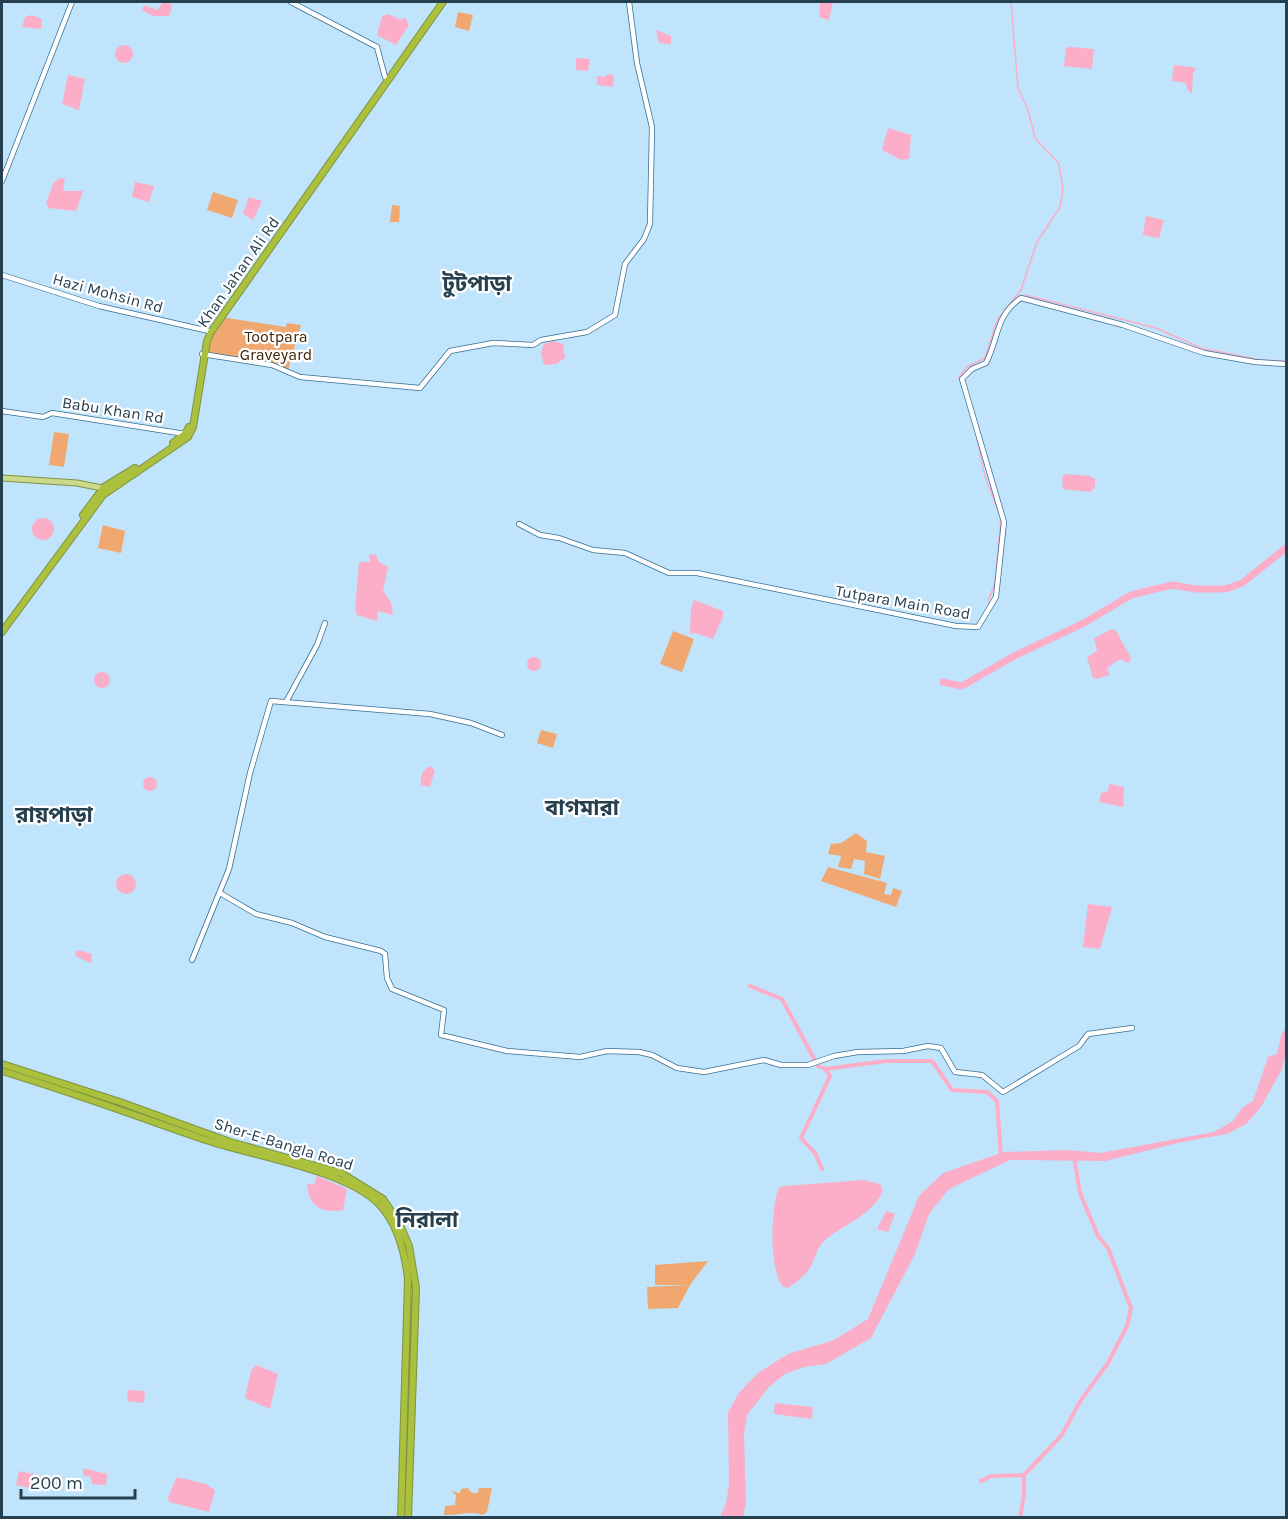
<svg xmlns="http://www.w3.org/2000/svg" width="1288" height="1519" viewBox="0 0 1288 1519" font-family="Karla,'Noto Sans Bengali',sans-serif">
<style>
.green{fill:#f0a870}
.water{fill:#fcadc7}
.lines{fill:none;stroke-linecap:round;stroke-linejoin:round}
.stream{stroke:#fcadc7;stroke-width:1.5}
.canal{stroke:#fcadc7;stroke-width:4}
.river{stroke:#fcadc7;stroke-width:7}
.minor-casing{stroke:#346f93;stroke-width:6}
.major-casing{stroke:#7d9343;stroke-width:7}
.highway-casing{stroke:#7d9343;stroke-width:8}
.minor{stroke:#fff;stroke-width:4.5}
.major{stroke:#cdd98a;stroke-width:5}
.highway{stroke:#abc03c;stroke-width:6}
.labels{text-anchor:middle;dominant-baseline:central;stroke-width:4.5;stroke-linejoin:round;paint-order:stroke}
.street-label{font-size:16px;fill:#274050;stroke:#fff}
.park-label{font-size:16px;fill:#442509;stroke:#fff}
.district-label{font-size:22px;font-weight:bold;fill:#274050;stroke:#fff}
</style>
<rect width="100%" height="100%" fill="#c0e4fc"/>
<path class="green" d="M 458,12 L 473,15 L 469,31 L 455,27 Z
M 213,192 L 238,200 L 232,218 L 207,210 Z
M 392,205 L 400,206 L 399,222 L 390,222 Z
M 221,317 L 286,327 L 287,323 L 301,325 L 288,370 L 279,364 L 206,352 Z
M 54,432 L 69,434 L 64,467 L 49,465 Z
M 103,525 L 125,531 L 121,553 L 98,548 Z
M 673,631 L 694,639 L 682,672 L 660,664 Z
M 541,730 L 557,734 L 553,748 L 537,743 Z
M 856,833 L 867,841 L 866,852 L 885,856 L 880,879 L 864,874 L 865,861 L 854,859 L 851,869 L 838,867 L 841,856 L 828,854 L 831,844 L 841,843 Z
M 828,867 L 887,883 L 884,894 L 891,895 L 893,888 L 902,891 L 896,907 L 821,881 Z
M 708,1261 L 690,1285 L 678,1308 L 648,1309 L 647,1287 L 689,1285 L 655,1285 L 655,1265 Z
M 468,1488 L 472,1493 L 478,1493 L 479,1488 L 492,1488 L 487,1512 L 483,1515 C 468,1510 459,1516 444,1515 L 445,1506 L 455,1505 L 456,1495 L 451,1491 L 460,1493 L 461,1489 Z"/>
<path class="water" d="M 163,2 L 171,4 L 172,8 L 169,16 L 153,16 L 142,10 L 144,5 L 157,10 Z
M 820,2 L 833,2 L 829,20 L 819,17 Z
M 388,14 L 401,20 L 405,17 L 409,25 L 396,45 L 377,35 L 382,16 Z
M 32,15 L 42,19 L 41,29 L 22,27 L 25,17 Z
M 656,30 L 671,36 L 671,44 L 659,43 Z
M115 54a9 9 0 1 1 18 0a9 9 0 1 1-18 0Z
M 1071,47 L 1094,49 L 1092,69 L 1064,66 L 1066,48 Z
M 576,58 L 590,59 L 588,71 L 576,70 Z
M 1174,65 L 1196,68 L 1193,74 L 1192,94 L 1187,89 L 1186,83 L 1172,81 Z
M 607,74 L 614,75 L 613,87 L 597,85 L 597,76 L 606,77 Z
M 68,75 L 85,79 L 79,110 L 62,104 Z
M 888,128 L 911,135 L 909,159 L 901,160 L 882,150 Z
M 60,178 L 65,179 L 63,191 L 83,191 L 76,211 L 49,208 L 46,203 L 54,182 Z
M 135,182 L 154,186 L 149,202 L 132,197 Z
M 249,197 L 262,201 L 253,220 L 243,214 Z
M 1146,216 L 1164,220 L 1159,238 L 1143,235 Z
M 553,341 L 563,344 L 565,358 L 556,364 L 544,365 L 541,353 L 544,344 Z
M 1066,474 L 1090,476 L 1095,479 L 1095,486 L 1091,492 L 1063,489 L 1062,477 Z
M32 529a11 11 0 1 1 22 0a11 11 0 1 1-22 0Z
M 369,554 L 376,555 L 379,562 L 388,567 L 383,591 L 391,602 L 393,615 L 378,611 L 377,621 L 357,615 L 355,610 L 359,562 L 370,562 Z
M 694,600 L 723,611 L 723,617 L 713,639 L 695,633 L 690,634 L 691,609 Z
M 1112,629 L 1116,631 L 1131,658 L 1129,663 L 1120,659 L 1107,668 L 1110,675 L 1096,679 L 1093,678 L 1087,657 L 1097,651 L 1094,638 Z
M527 664a7 7 0 1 1 14 0a7 7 0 1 1-14 0Z
M94 680a8 8 0 1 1 16 0a8 8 0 1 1-16 0Z
M 430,766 L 435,770 L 430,787 L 421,785 C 420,778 422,769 430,766 Z
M143 784a7 7 0 1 1 14 0a7 7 0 1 1-14 0Z
M 1110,784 L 1124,787 L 1123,807 L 1099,802 L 1101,793 L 1107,792 Z
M116 884a10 10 0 1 1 20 0a10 10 0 1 1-20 0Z
M 1088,904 L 1112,907 L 1100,949 L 1083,947 Z
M 78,950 L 92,954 L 91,963 L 77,957 L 75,953 Z
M 1286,1030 L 1286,1053 L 1282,1069 L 1261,1107 L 1246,1124 L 1227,1134 L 1182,1142 L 1105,1161 L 1010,1160 L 949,1189 L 929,1214 L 915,1254 L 871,1338 L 826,1364 L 804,1367 L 785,1374 L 769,1387 L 747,1415 L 744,1435 L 746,1504 L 743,1517 L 720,1517 L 726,1504 L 729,1484 L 728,1413 L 738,1394 L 758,1373 L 788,1354 L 834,1340 L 868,1319 L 919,1196 L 943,1173 L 1004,1152 L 1068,1150 L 1100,1153 L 1214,1132 L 1233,1121 L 1242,1108 L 1253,1101 L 1268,1057 L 1277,1054 L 1282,1032 Z
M 317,1176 L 347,1189 L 343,1210 C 321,1214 308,1206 307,1183 L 314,1185 Z
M 864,1180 L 880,1184 L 883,1190 C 873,1216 843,1224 824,1241 C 816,1249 815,1260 809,1269 C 804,1277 795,1283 788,1288 L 782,1286 C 769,1266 771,1212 778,1189 L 783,1186 Z
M 886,1211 L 895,1214 L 888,1232 L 877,1229 Z
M 256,1365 L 278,1374 L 270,1409 L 245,1398 L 251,1371 Z
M 128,1390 L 145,1391 L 144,1403 L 127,1401 Z
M 775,1403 L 813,1407 L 812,1419 L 774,1414 Z
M 83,1468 L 107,1474 L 106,1485 L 92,1484 L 91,1477 L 83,1475 Z
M 19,1471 L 41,1476 L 38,1490 L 16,1485 Z
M 177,1477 L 206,1484 L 215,1490 L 209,1512 L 169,1502 L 168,1497 Z"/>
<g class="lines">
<path class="stream" d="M 1025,295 L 1156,328 L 1201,348 L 1260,360 L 1286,361
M 960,380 L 959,377 L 967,367 L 985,358 L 997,320 L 1021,290 L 1037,242 L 1060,207 L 1063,190 L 1059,164 L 1035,138 L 1028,110 L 1018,88 L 1011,2
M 977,439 L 985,476 L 1001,519 L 995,583 L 988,601"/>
<path class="canal" d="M 750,986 L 782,999 L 818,1066 L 825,1069 L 830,1076 L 801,1138 L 815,1153 L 822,1169
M 825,1069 L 886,1061 L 932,1061 L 952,1090 L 987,1092 L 997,1101 L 1001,1156
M 981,1481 L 991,1476 L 1024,1475
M 1020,1518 L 1024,1495 L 1024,1475 L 1061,1436 L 1081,1400 L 1108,1363 L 1127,1326 L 1131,1308 L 1108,1248 L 1098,1236 L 1080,1193 L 1074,1157"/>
<path class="river" d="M 943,682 L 962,686 L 1014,656 L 1084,623 L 1131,595 L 1172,585 L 1196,589 L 1226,589 L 1242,583 L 1286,548"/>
<g class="minor-casing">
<path id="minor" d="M 291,2 L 377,47 L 385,77
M 2,181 L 72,2
M 2,275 L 99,306 L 209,331
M 202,354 L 272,365 L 300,377 L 420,388 L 450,351 L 493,343 L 533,345 L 541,340 L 587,332 L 615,315 L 625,264 L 644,239 L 650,224 L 652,127 L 637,63 L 629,2
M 2,411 L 43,417 L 52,413 L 185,434
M 519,524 L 540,535 L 559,538 L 593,550 L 625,553 L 669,573 L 697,573 L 956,626 L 978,627 L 996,597 L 1004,522 L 962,379 L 972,369 L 986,363 C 999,338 995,316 1021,298 L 1123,325 L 1204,353 L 1255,362 L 1286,364
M 286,702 L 317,645 L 325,623
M 220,893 L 256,914 L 292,923 L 325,937 L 381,951 L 385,954 L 387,978 L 392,989 L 444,1010 L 441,1035 L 507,1051 L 580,1057 L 607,1051 L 639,1052 L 652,1055 L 677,1068 L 704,1072 L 764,1060 L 781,1065 L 808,1065 L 834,1056 L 858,1052 L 903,1051 L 928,1046 L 941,1048 L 955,1072 L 982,1075 L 1003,1092 L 1079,1046 L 1088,1034 L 1132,1028
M 192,960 L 229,869 L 250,773 L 271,701 L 430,714 L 471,723 L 502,735"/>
</g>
<g class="major-casing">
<path id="major" d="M 2,478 L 77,483 L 107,489"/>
</g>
<g class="highway-casing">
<path id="highway" d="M 173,443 L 185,434 L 189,427
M 83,515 L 104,487 L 135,468
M 2,632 L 103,495 L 188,437 L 193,427 L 207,341 L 211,332 L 443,2
M 2,1064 L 120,1102 L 230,1142 L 341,1173 L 383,1199 L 399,1223 L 409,1246 L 416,1288 L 408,1518
M 2,1071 C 68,1091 134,1115 200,1138 C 249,1156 343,1168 379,1204 C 398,1224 405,1253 408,1279 L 401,1518"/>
</g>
<use href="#minor" class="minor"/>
<use href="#major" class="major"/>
<use href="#highway" class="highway"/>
</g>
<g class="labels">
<g class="street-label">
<text transform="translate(238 272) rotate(-55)">Khan Jahan Ali Rd</text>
<text transform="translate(108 293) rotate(15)">Hazi Mohsin Rd</text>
<text transform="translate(113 410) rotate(9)">Babu Khan Rd</text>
<text transform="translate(903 602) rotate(10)">Tutpara Main Road</text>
<text transform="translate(284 1144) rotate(17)">Sher-E-Bangla Road</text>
</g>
<g class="park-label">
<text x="276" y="336">Tootpara<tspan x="276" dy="18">Graveyard</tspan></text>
</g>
<g class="district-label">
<text x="477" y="284">টুটপাড়া</text>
<text x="582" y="808">বাগমারা</text>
<text x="54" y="815">রায়পাড়া</text>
<text x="427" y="1220">নিরালা</text>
</g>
</g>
<rect width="1288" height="1519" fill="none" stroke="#274050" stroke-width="6"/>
<path d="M21 1489v9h114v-9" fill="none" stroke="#274050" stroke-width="3"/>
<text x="30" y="1489" font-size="18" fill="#274050" stroke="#ffffff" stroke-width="4.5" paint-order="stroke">200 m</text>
</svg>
